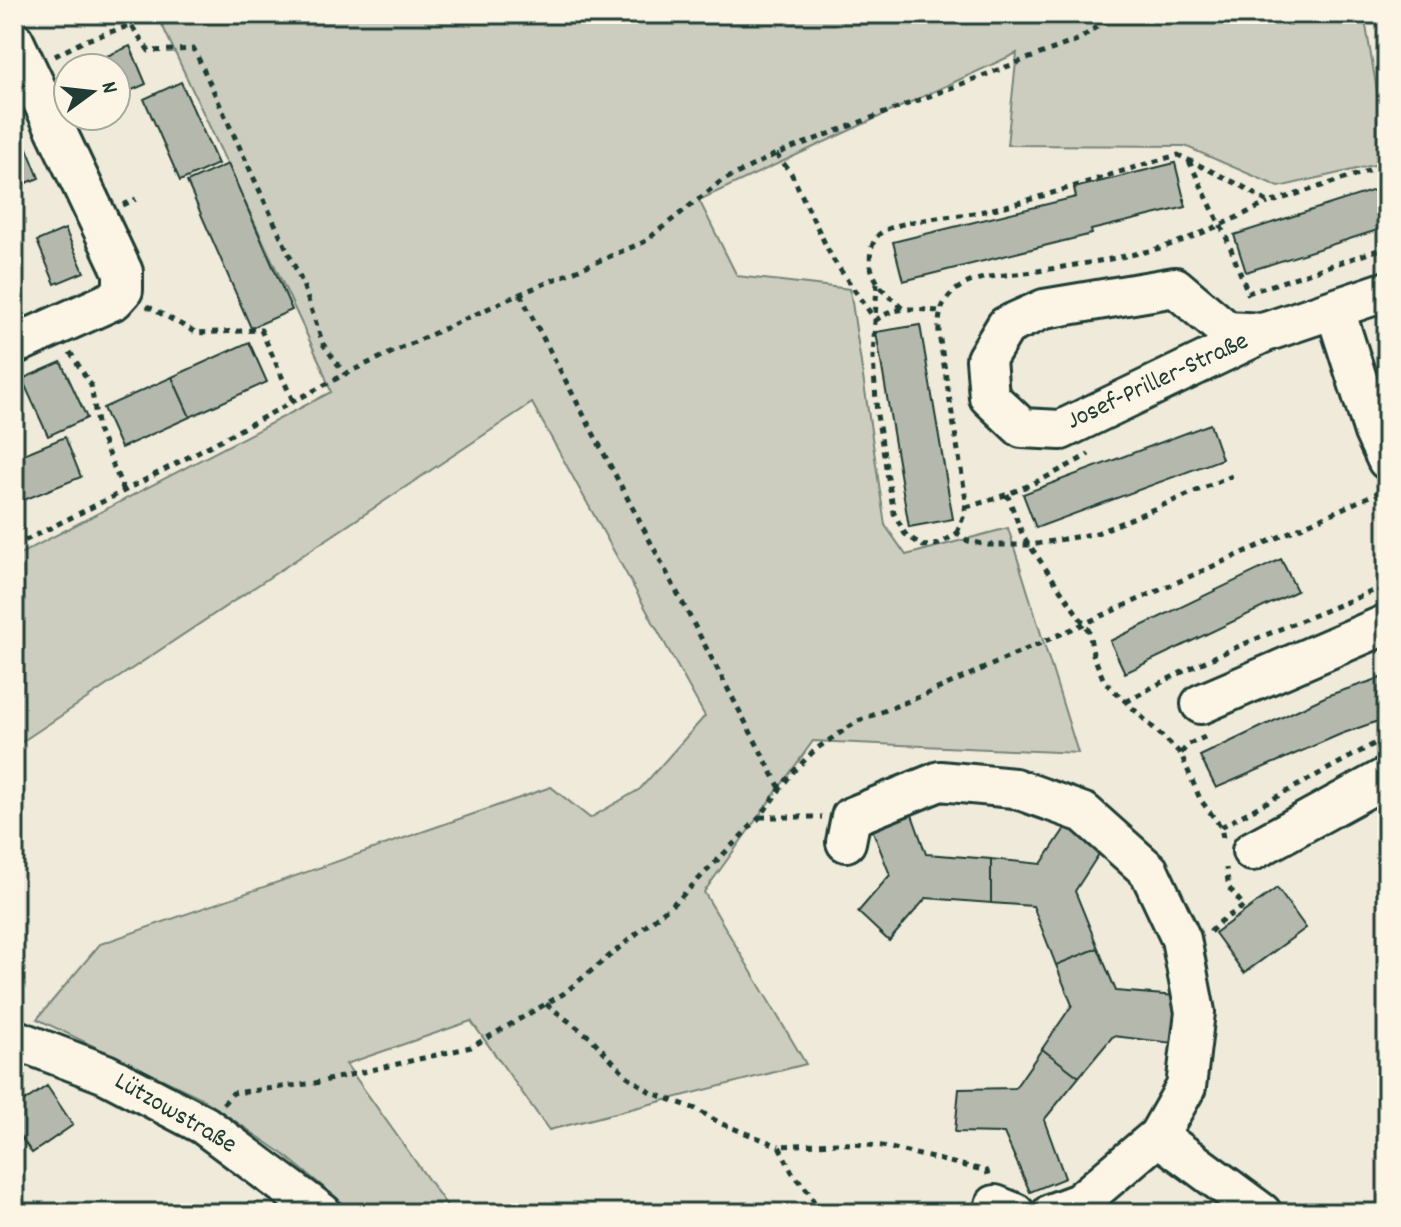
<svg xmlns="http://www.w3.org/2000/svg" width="1401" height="1227" viewBox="0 0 1401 1227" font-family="Dekko,sans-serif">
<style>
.green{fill:#cccdbf;stroke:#76857a;stroke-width:2}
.building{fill:#b5b9ad;stroke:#1f3d34;stroke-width:2}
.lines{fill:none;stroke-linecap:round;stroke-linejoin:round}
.minor-casing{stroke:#1f3d34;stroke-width:44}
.path{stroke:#1f3d34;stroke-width:5;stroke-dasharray:6 6;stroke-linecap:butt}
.minor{stroke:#fcf5e5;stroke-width:38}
.labels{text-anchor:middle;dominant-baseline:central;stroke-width:6;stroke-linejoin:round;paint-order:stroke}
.street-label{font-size:26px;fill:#1f3d34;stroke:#fcf5e5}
</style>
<rect width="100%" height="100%" fill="#efeada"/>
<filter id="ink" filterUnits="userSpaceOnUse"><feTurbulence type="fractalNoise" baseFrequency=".0125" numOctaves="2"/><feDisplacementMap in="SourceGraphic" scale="16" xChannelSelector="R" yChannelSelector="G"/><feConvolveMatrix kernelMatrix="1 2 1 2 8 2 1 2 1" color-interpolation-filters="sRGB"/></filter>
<g filter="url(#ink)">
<path class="green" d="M 157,14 L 1364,14 L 1378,97 L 1387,96 L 1387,162 L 1279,187 L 1185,146 L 1007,145 L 1017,53 L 699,200 L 737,276 L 850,289 L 885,525 L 906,555 L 1008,528 L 1078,753 L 813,741 L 704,892 L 806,1064 L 549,1130 L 471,1021 L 346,1064 L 452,1213 L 355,1213 L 282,1153 L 200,1097 L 37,1019 L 100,944 L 551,787 L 590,818 L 640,789 L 705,716 L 532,403 L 14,747 L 14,557 L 331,392 L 321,365 Z"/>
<path class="building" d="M 130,46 L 146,84 L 116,97 L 116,68 L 79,68 Z
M 181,82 L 218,164 L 180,181 L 144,99 Z
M 14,116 L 39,178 L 14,188 Z
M 1175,163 L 1186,207 L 1091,230 L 1092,234 L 903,281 L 893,242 L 1076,197 L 1074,188 Z
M 228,164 L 292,310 L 251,328 L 187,182 Z
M 1387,186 L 1387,227 L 1246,272 L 1234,235 Z
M 65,229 L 84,272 L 55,284 L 37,241 Z
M 920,325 L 953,519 L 909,527 L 876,332 Z
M 249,342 L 267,382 L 190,417 L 172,377 Z
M 61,362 L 87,418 L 48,436 L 22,379 Z
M 172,377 L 190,417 L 121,448 L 103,408 Z
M 1210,424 L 1222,459 L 1036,528 L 1023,494 Z
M 65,437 L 81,477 L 24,500 L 14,476 L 14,458 Z
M 14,476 L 24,500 L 14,504 Z
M 1281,559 L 1297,591 L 1125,673 L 1110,641 Z
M 1387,676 L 1387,718 L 1341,734 L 1216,788 L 1200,756 L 1329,695 Z
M 906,798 L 926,854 L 991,859 L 991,903 L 926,898 L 889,941 L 858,912 L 890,875 L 866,813 Z
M 1074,815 L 1108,840 L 1075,891 L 1098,948 L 1056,965 L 1033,906 L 991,903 L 991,859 L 1041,864 Z
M 1277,888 L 1306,928 L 1244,973 L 1215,933 Z
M 1098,948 L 1116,991 L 1176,996 L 1173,1043 L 1113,1036 L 1079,1077 L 1042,1049 L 1072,1005 L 1056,965 Z
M 1042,1049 L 1079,1077 L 1044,1120 L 1065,1178 L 1030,1192 L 1004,1133 L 955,1132 L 959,1089 L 1015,1088 Z
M 47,1086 L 73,1125 L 32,1153 L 14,1127 L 14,1108 Z
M 216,1204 L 223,1213 L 205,1213 Z"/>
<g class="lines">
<g class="minor-casing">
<path id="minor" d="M 14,41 L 123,272 L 123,290 L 114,300 L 14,345
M 1335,310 L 1374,432 L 1387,460
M 1263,333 L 1227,331 L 1175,287 L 1044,309 L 1006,326 L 986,359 L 989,397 L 1022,428 L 1061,430 L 1263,333 L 1387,291
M 1201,704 L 1387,624
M 846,842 L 851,817 L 940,781 L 1014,788 L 1084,813 L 1149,871 L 1181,939 L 1195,1012 L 1186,1087 L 1158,1136 L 1079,1203 L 1052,1213
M 1252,851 L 1387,777
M 14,1039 L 106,1074 L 204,1125 L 322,1213
M 1158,1136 L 1262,1213
M 995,1205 L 1015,1213"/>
</g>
<path class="path" d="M 55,56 L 84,41 L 131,25 L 149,51 L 194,49 L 302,282 L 323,344 L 345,374
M 776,154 L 791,173 L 832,258 L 874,318
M 1189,161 L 1227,239 L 1248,293 L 1387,247
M 123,205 L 136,199
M 877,283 L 873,358 L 877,415 L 894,513 L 905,534 L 923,546 L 940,544 L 957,533 L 968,541 L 988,545 L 1031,545 L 1097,533 L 1232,476
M 520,294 L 780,788
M 147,306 L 197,333 L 261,330 L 293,401
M 902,308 C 884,292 864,274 872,247 C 873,242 877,235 882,232 C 902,219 959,217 984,211 C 1049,197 1113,172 1178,155 L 1242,186 L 1269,203 L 1387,165
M 875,321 C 895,305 914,309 938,311
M 1386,351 L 1387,355
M 70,352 L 91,385 L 98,430 L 124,491
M 1007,494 L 1023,536 L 1089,631 L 1093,654 L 1104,681 L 1181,754 L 1200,799 L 1221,827 L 1223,838
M 966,507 C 1010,496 1050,477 1089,454
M 957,533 L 965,512 L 966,500 L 939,334 C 938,313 942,299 960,287 C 981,274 1009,276 1032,272 C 1074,265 1119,259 1160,248 C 1197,237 1233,219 1268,203
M 14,546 L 124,491 L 349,372 L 520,294 L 644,242 L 720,182 L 776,154 L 1080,39 L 1114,14
M 1126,702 C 1208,654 1299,623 1387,585
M 1181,753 L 1189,744 L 1205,737
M 760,817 L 822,817
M 1221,827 L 1387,737
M 1387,836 L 1382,852 L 1387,872
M 1210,932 L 1221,921 L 1244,906 L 1229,888 L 1226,868
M 546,1004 L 591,1038 L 627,1076 L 652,1093 L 696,1109 L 722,1124 L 779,1146
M 223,1104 L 233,1093 L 315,1083 L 471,1047 L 563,994 L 680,898 L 760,817 L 791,774 L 816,749 L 858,721 L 924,695 L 1384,490
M 820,1213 L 808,1191 L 792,1172 L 779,1146 L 836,1143 L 882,1146 L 987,1171 L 988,1175"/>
<use href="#minor" class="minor"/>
</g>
</g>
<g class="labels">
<g class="street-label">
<text transform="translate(1158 382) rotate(-25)">Josef-Priller-Straße</text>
<text transform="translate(175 1114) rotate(30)">Lützowstraße</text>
</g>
</g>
<rect width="1401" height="1227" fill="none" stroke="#fcf5e5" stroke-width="48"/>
<rect x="24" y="24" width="1353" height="1179" fill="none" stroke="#1f3d34" stroke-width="3" filter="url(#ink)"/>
<g transform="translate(92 92) rotate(75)"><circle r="38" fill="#fcf5e5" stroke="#a4ab9e" stroke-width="2"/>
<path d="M0-6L14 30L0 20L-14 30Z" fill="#1f3d34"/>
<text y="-12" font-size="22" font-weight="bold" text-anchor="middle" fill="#1f3d34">N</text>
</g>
</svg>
